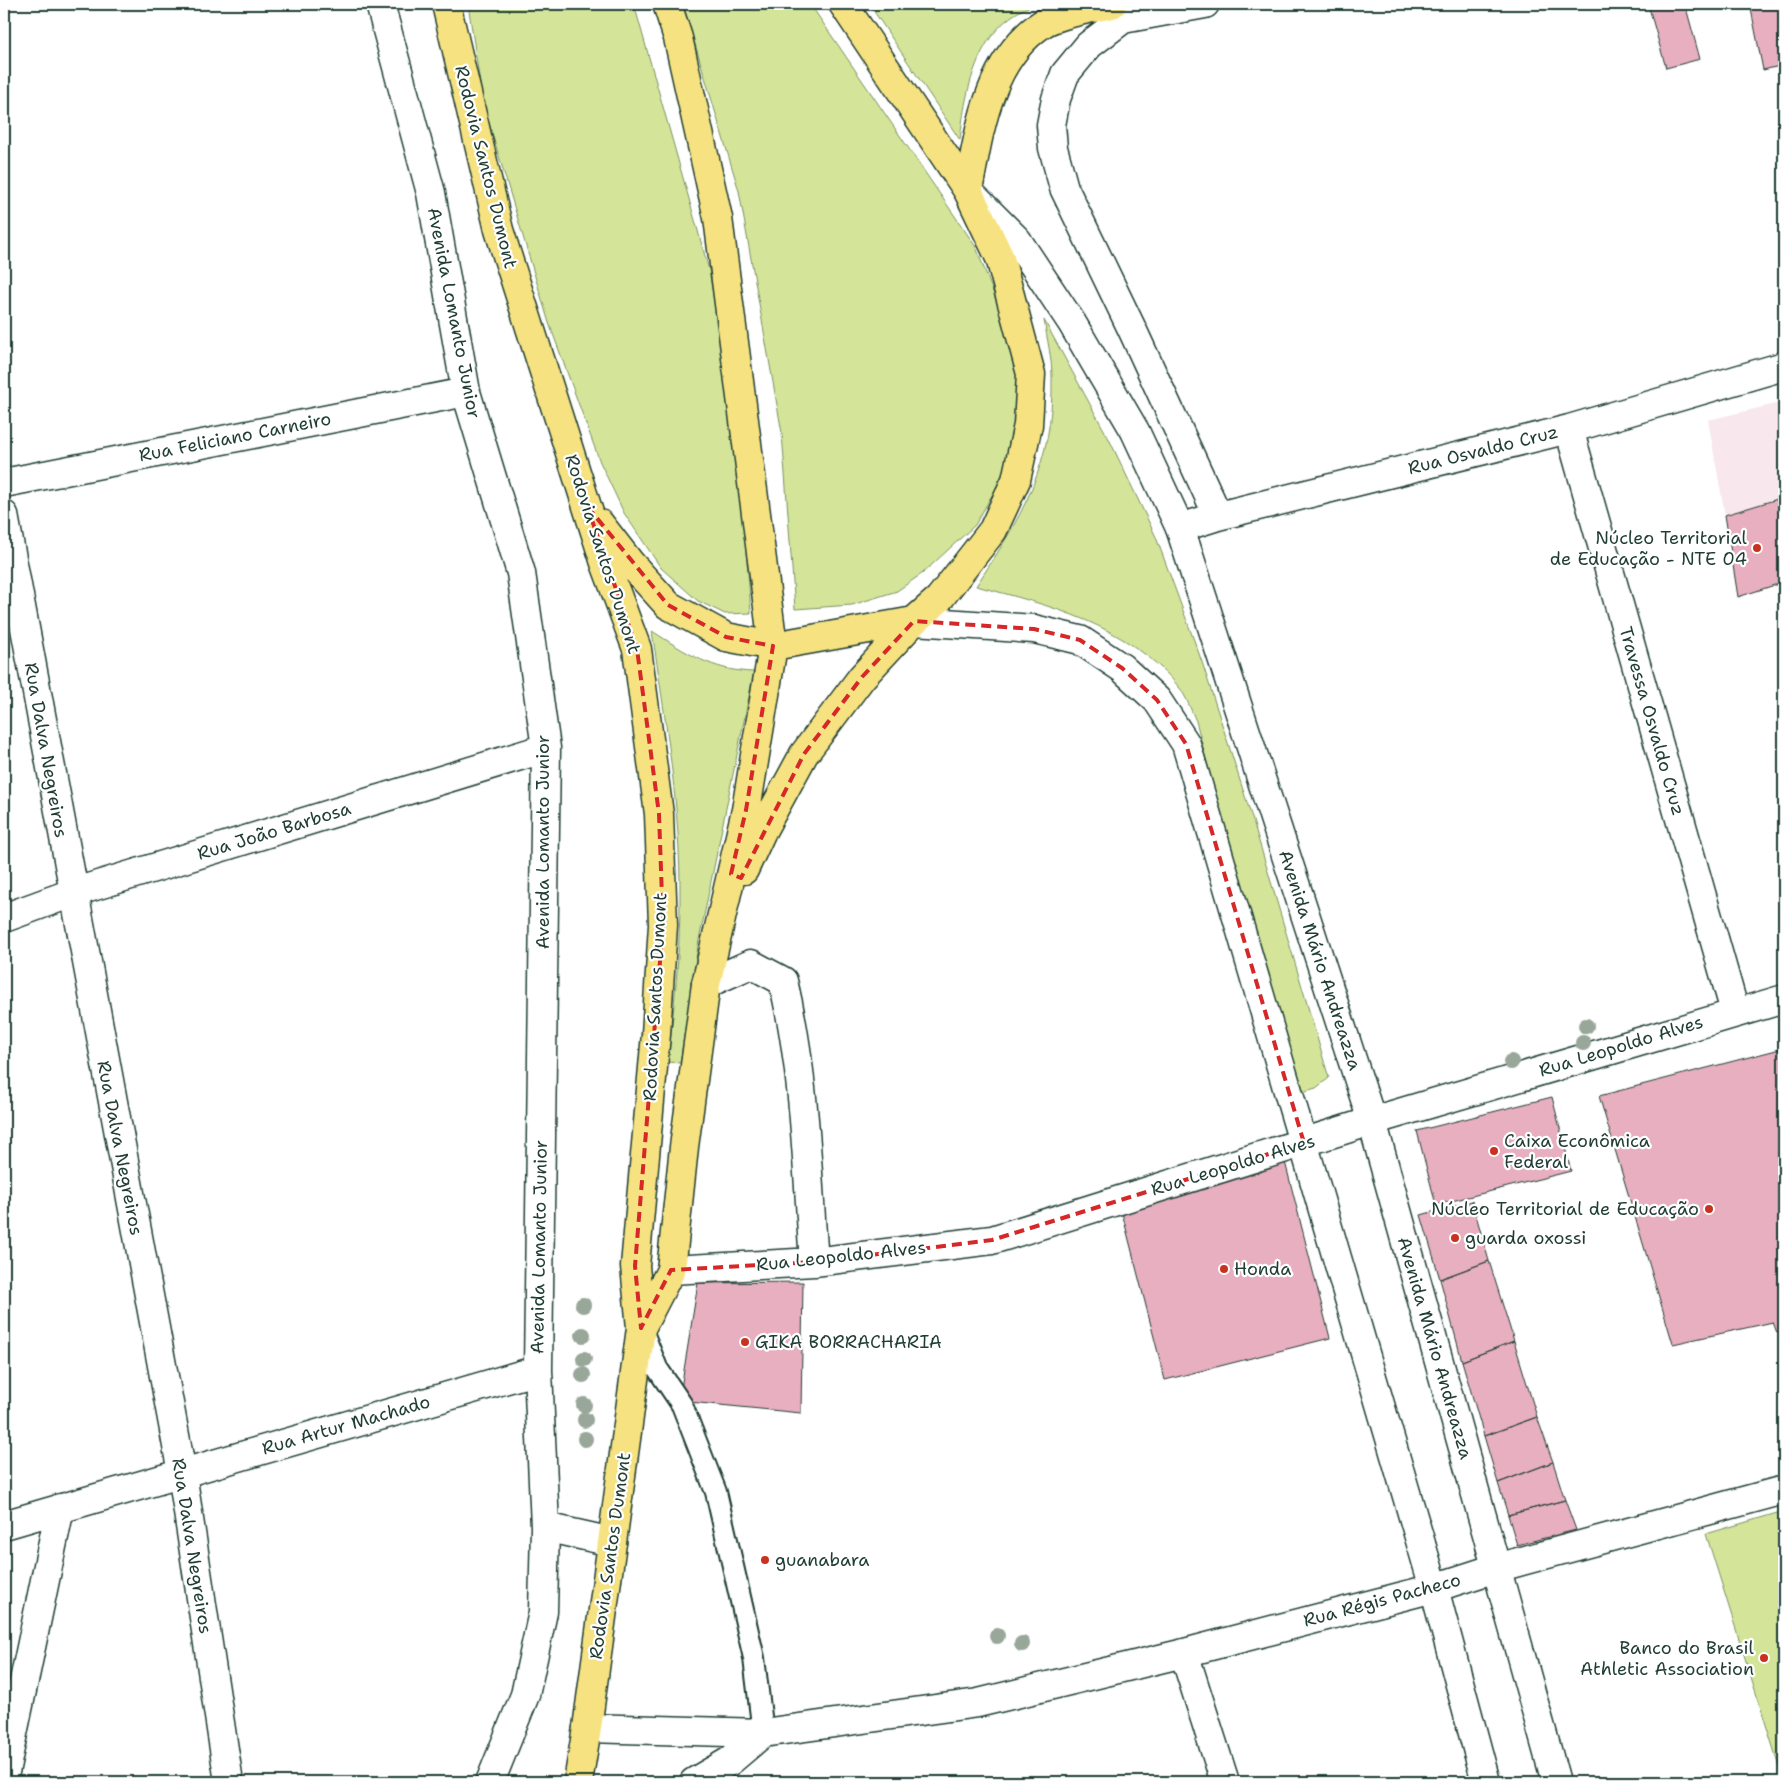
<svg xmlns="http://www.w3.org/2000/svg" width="1788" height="1786" viewBox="0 0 1788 1786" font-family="'Shantell Sans',sans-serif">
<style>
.built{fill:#f8e7ec}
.green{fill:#d4e599;stroke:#7a9166}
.building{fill:#e8afc0;stroke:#1f3d34}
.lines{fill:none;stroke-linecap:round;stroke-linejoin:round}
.service-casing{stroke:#1f3d34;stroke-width:24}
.minor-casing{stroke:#1f3d34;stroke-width:31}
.secondary-casing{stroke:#1f3d34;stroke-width:31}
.primary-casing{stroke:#1f3d34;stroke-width:31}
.trunk-casing{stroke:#1f3d34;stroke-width:31}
.service{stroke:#fff;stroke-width:20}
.minor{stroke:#fff;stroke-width:28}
.secondary{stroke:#fff;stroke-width:28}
.primary{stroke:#f7e281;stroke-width:28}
.trunk{stroke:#f7e281;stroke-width:28}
.tree{fill:#98a79a}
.marked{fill:none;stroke:#d62828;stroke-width:4;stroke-dasharray:10 6;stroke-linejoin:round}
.poi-dot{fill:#c8321e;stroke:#fff;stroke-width:2}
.labels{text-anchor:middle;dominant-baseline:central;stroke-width:4.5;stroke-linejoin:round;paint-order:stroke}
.street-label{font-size:18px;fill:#1f3d34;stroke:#fff}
.poi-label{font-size:18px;fill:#1f3d34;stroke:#fff;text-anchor:start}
</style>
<rect width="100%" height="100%" fill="#fff"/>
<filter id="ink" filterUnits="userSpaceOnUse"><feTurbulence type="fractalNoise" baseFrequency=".02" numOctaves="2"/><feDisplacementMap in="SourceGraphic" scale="10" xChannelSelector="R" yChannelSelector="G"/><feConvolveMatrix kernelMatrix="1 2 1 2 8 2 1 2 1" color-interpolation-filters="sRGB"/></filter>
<g filter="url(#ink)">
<path class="built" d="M 1784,402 L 1784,497 L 1725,515 L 1708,420 Z"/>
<path class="green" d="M 468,4 L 634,4 L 709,270 L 739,452 L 751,613 L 725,614 L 698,601 L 661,568 L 624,513 L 600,462 L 549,323 L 483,103 Z
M 683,4 L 810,4 L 976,247 L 1007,329 L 1020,382 L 1009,465 L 975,525 L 923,573 L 897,591 L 852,605 L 795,609 L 782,433 L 739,191 Z
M 869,4 L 1036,4 C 978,23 966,87 960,140 Z
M 1044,320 L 1109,439 L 1156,537 L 1202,662 L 1253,821 L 1329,1078 L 1316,1088 L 1295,1094 L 1196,721 C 1191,710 1186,696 1179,687 C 1128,625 1049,605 976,586 C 1022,516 1054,464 1052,377 C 1052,358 1047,339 1044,320 Z
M 652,631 C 687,653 712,671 754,672 L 698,945 L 680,1063 L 668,1062 C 674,1007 680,954 680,899 C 681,811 665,718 652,631 Z
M 1784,1511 L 1784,1782 L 1706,1534 Z"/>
<path class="building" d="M 1648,4 L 1685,4 L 1700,59 L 1666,68 Z
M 1750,4 L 1784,4 L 1784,65 L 1763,70 Z
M 1784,497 L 1784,582 L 1738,597 L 1725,515 Z
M 1784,1048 L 1784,1330 L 1777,1333 L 1773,1322 L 1673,1344 L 1599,1096 Z
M 1552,1097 L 1571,1171 L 1436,1205 L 1417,1131 Z
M 1283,1154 L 1330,1338 L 1165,1380 L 1119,1201 Z
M 1472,1201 L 1489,1261 L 1440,1279 L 1421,1215 Z
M 1489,1261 L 1514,1341 L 1462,1361 L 1440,1279 Z
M 803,1282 L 801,1413 L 679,1401 L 698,1283 Z
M 1514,1341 L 1537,1417 L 1484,1436 L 1462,1361 Z
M 1537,1417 L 1553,1462 L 1498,1483 L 1484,1436 Z
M 1553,1462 L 1565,1500 L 1508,1515 L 1498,1483 Z
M 1565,1500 L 1576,1530 L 1517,1545 L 1508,1515 Z"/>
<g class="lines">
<g class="service-casing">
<path id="service" d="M 642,1330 L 657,1368 L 682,1405 L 716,1492 L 754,1658 L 763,1733"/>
</g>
<g class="minor-casing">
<path id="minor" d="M 380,4 L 431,193 L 466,392 L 521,573 L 546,748 L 538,1370 L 545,1527 L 543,1612 L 525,1695 L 490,1782
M 1205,4 L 1123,19 L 1089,45 L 1065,74 L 1056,99 L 1051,125 L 1053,148 L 1064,188 L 1132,329 L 1218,516
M 1569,429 L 1735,1012
M 4,483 L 466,392
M 4,515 L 182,1473 L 229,1782
M 1180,528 L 1218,516 L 1569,429 L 1784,366
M 4,918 L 72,893 L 546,748
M 706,984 L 751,964 L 783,981 C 805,1070 807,1170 814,1262
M 671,1270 L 814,1262 L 992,1240 L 1372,1121 L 1784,999
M 4,1525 L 538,1370
M 545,1527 L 612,1542
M 1184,1653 L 1225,1782
M 587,1728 L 763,1733 L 978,1703 L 1184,1653 L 1434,1588 L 1496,1568 L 1784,1490
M 4,1777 L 60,1508
M 694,1782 L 730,1761 L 763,1733"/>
</g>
<g class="secondary-casing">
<path id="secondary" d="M 971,194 L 1017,240 L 1072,323 L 1135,431 L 1180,528 L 1372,1121 L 1556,1782
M 914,621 L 1034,629 L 1080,640 L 1122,668 L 1157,700 L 1186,744 L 1434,1588 L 1486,1782"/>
</g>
<g class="primary-casing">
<path id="primary" d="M 968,191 C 979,132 988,60 1042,24 C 1057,14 1094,8 1112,4"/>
</g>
<g class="trunk-casing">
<path id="trunk" d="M 446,4 L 499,230 L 605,563 L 637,649 L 659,814 L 663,925 L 656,1034 L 635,1266 L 641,1328 L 587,1728 L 578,1782
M 600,524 L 631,564 L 668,605 L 726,637 L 773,646 L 914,621 L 939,599 L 993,530 L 1016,480 L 1028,425 L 1031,374 L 1000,258 L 968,191 L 843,4
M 744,870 L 762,831 L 804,754 L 862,677 L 914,621
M 641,1328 L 671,1270 L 684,1147 L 706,984 L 746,810 L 773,646 L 718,218 L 678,38 L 667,4"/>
</g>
<use href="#service" class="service"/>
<use href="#minor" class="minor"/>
<use href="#secondary" class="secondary"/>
<use href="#primary" class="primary"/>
<use href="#trunk" class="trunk"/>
</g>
<g class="tree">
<circle cx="1586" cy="1026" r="8"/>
<circle cx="1583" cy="1043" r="8"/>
<circle cx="1511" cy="1062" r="8"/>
<circle cx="583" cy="1305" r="8"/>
<circle cx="583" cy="1335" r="8"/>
<circle cx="584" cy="1359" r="8"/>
<circle cx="583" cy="1375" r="8"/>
<circle cx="584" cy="1405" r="8"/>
<circle cx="585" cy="1420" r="8"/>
<circle cx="585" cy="1439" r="8"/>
<circle cx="997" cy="1636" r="8"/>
<circle cx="1022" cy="1644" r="8"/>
</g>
</g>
<path class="marked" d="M 587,506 L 668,605 L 726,637 L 773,646 L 746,810 L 731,874 L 741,878 L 804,754 L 862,677 L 914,621 L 1034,629 L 1080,640 L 1122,668 L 1157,700 L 1186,744 L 1304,1143 L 992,1240 L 814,1262 L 671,1270 L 641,1328 L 635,1266 L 663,925 L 659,814 L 637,649 Z"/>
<g class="poi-dot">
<circle cx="1757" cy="548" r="5"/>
<circle cx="1494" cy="1151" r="5"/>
<circle cx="1709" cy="1209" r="5"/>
<circle cx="1455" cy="1238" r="5"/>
<circle cx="1224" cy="1269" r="5"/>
<circle cx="745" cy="1342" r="5"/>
<circle cx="765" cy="1560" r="5"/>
<circle cx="1764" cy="1658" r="5"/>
</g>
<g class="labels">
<g class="street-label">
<text transform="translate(486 167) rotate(76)">Rodovia Santos Dumont</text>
<text transform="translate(454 313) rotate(79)">Avenida Lomanto Junior</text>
<text transform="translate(235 437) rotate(-11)">Rua Feliciano Carneiro</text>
<text transform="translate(1483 450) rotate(-14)">Rua Osvaldo Cruz</text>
<text transform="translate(603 554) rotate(72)">Rodovia Santos Dumont</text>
<text transform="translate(1652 721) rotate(74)">Travessa Osvaldo Cruz</text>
<text transform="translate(46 750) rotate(80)">Rua Dalva Negreiros</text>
<text transform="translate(274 831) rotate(-17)">Rua João Barbosa</text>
<text transform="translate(543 842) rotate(-90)">Avenida Lomanto Junior</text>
<text transform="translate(1320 960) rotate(72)">Avenida Mário Andreazza</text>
<text transform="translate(655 997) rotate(-87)">Rodovia Santos Dumont</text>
<text transform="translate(1621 1046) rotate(-17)">Rua Leopoldo Alves</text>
<text transform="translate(120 1148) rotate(79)">Rua Dalva Negreiros</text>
<text transform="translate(1233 1165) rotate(-17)">Rua Leopoldo Alves</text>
<text transform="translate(539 1247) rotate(-89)">Avenida Lomanto Junior</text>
<text transform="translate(841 1256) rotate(-6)">Rua Leopoldo Alves</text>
<text transform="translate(1435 1348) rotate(74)">Avenida Mário Andreazza</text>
<text transform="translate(346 1425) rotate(-16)">Rua Artur Machado</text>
<text transform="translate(192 1546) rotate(81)">Rua Dalva Negreiros</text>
<text transform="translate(610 1556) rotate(-82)">Rodovia Santos Dumont</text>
<text transform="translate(1382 1600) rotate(-15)">Rua Régis Pacheco</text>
</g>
<g class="poi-label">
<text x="1747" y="538" text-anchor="end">Núcleo Territorial<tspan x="1747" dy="21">de Educação - NTE 04</tspan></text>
<text x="1504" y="1141">Caixa Econômica<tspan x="1504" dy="21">Federal</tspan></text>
<text x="1699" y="1209" text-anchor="end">Núcleo Territorial de Educação</text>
<text x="1465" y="1238">guarda oxossi</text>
<text x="1234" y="1269">Honda</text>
<text x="755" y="1342">GIKA BORRACHARIA</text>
<text x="775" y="1560">guanabara</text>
<text x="1754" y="1648" text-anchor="end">Banco do Brasil<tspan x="1754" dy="21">Athletic Association</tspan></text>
</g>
</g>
<rect width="1788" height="1786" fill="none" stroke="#fff" stroke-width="20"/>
<rect x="10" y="10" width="1768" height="1766" fill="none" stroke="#1f3d34" stroke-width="2" filter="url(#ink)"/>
</svg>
